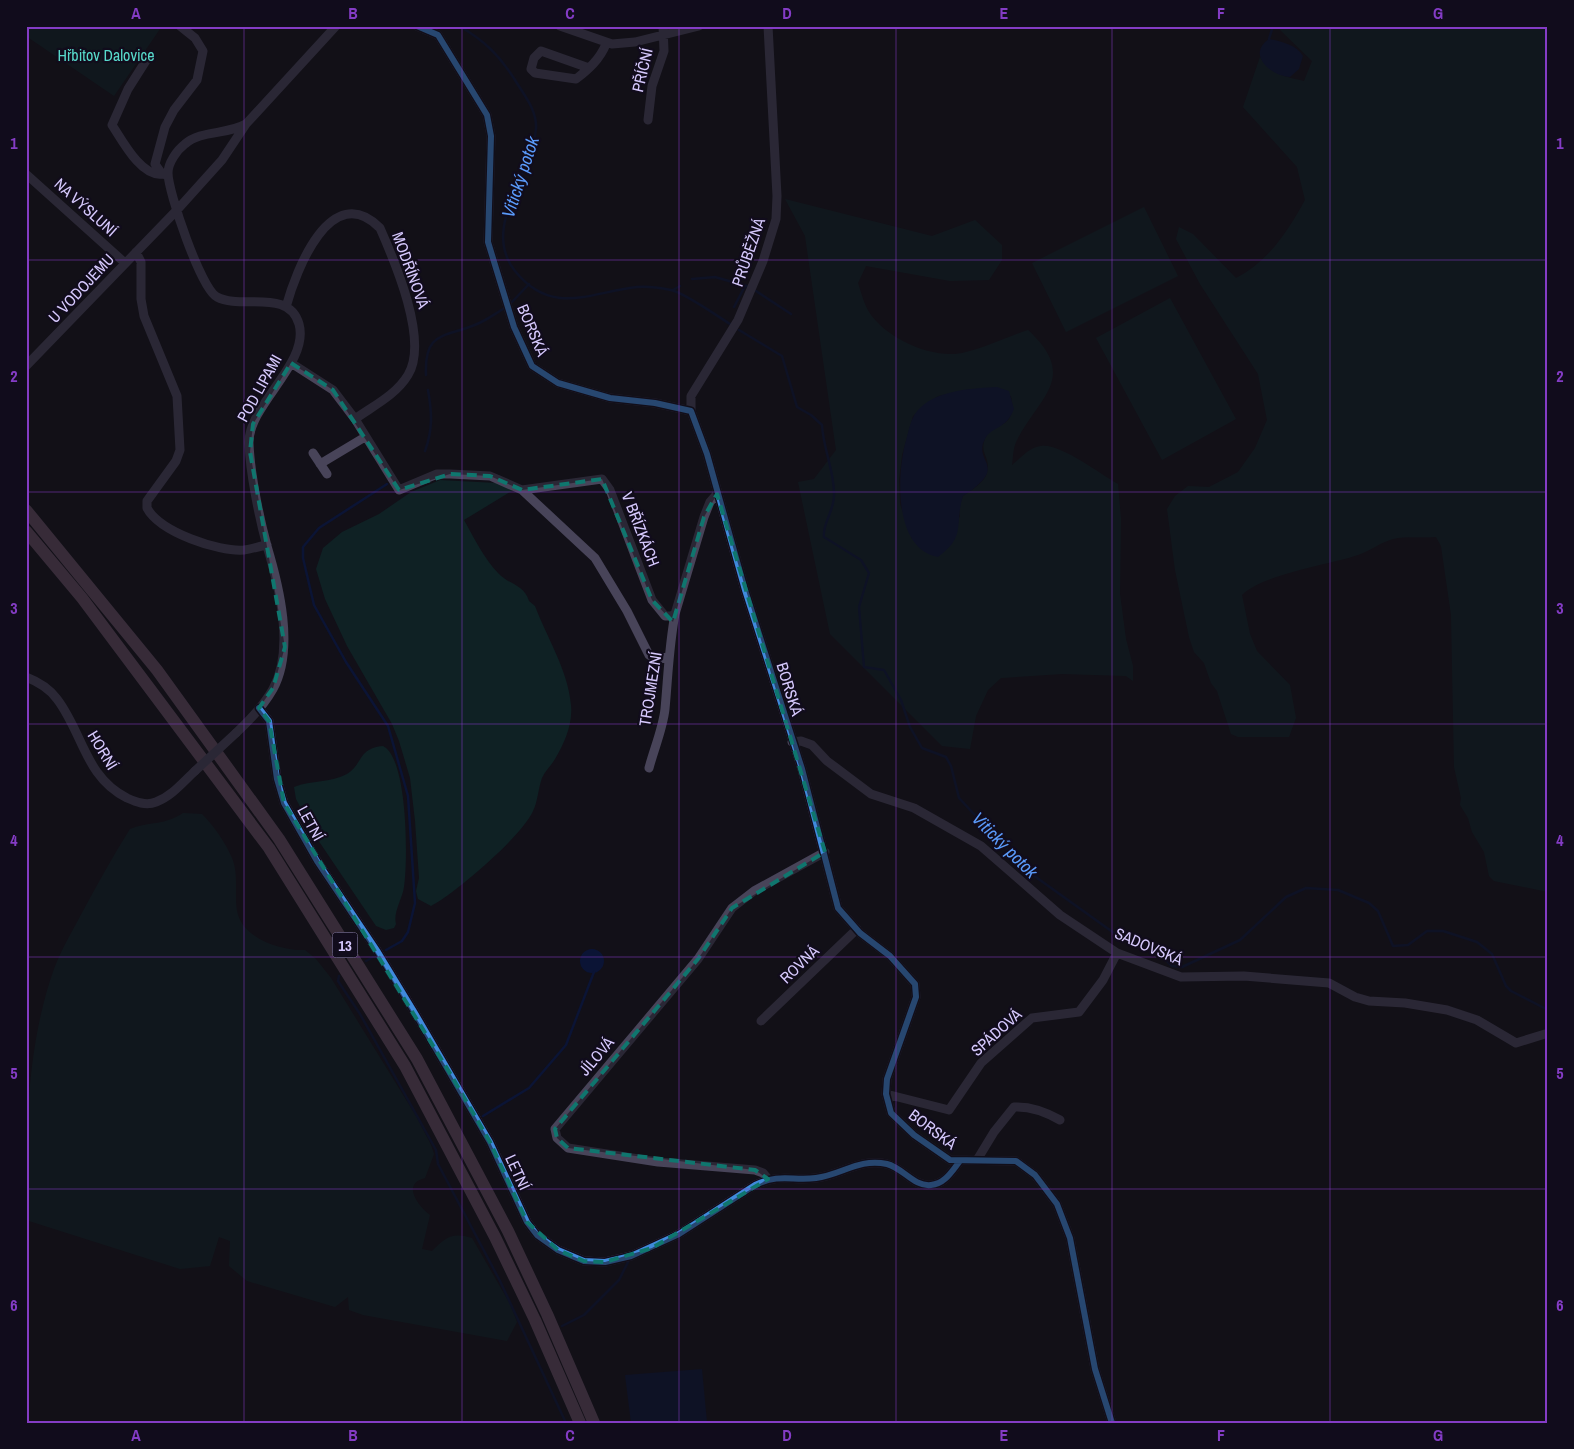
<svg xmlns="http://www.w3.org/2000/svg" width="1574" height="1449" viewBox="0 0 1574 1449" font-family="'Archivo Narrow',sans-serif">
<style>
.green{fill:#0f2124;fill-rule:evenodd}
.water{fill:#0b1435}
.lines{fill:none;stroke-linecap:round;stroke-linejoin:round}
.stream{stroke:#0b1435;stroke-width:2.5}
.minor{stroke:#484459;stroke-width:9}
.highway{stroke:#644d61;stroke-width:12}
.minor-bridge{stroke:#484459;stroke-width:9}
.cycleway-casing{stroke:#110c1c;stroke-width:9}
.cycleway{stroke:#408adc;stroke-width:6}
.marked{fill:none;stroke:#0f766e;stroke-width:4;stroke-dasharray:10 6;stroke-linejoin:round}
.grid{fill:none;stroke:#843cc5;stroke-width:1;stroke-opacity:0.55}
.labels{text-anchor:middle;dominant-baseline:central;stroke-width:4.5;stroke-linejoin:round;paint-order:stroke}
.shield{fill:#110c1c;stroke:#9b90ba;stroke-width:1}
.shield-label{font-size:15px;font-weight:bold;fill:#d6c9fd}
.park-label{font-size:16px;fill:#58dacc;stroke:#110c1c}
.street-label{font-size:16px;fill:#d6c9fd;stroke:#110c1c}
.water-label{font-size:18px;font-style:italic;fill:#5a9afa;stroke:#110c1c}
.neatline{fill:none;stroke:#843cc5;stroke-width:2}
.grid-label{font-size:16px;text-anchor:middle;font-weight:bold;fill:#843cc5}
</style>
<rect width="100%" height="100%" fill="#121018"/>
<path class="green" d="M 26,26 L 162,26 L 114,96 L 26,36 Z
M 1276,26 L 1548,26 L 1548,892 L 1494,881 L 1489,876 L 1484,852 L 1472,832 L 1468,818 L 1460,805 L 1461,798 L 1454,767 L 1451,615 L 1441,546 L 1436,537 C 1422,538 1406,536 1393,539 C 1381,542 1370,551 1358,555 C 1328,565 1263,574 1242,595 L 1250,634 L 1257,651 L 1290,685 L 1296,718 L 1289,737 L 1238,737 L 1231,734 L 1217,691 L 1211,683 L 1204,663 L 1194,652 L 1189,637 L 1175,570 L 1167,509 L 1175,496 L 1188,486 L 1209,487 L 1238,472 L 1255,448 L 1267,420 L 1258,374 L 1200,284 L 1176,239 L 1179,227 L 1193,234 L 1236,278 C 1269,261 1288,231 1305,200 L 1297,167 L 1243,107 L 1260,57 C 1273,76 1284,76 1304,81 L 1312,61 Z
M 785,199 L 932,236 L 975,220 L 1002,245 L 1002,260 L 989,280 L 950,281 L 866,266 L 858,283 C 861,292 864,304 869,312 C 886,339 935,361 966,352 C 987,347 1007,337 1028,330 C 1080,378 1038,397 1016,442 C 1013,449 1013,458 1012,465 C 1020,459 1029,447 1041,446 C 1060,443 1100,474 1118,484 L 1121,519 L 1120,594 L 1126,639 L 1133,666 L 1133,681 L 1126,676 L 1062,674 L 1001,678 L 988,690 L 976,716 L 970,749 L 942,746 L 830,634 L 798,482 L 814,479 L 836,450 L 805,236 ZM 970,389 L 1011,396 C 1019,432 989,421 984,442 C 982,449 985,454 987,460 C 992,479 976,487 963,496 L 959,508 L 960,517 L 912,539 L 900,504 L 899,479 L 902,455 L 913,416 L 938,396 Z
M 1144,207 L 1178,276 L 1066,332 L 1032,263 Z
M 1170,298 L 1236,419 L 1162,460 L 1096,338 Z
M 440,480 L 497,483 L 515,489 L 464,520 C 474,538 484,558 498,573 C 509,585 524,584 529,601 L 535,606 C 547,638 568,670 571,705 C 573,724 564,744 555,759 C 551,766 545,771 542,778 C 538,789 538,801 533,811 C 522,836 456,893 431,906 L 418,899 L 416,891 L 419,878 L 415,821 L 410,778 L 399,741 L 392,724 L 347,646 L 325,599 L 316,569 L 323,548 L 342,532 L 379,514 L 411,492 Z
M 383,746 C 408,758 408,861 404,887 C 402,900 393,912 396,924 L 394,928 L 386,930 L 376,926 L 316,837 L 296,799 L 294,787 C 311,780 331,783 347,774 C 363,764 358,748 383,746 Z
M 183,813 L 202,814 C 214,826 225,842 232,858 C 239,875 234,894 237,911 C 242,939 282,951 305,950 L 316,959 L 331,978 L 416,1116 L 431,1145 L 434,1154 L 425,1178 C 401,1184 418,1206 430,1215 L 422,1249 L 432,1251 C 446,1237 452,1232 472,1238 L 510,1304 L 517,1322 L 507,1341 L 363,1315 L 349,1310 L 348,1297 L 335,1307 L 247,1281 L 229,1266 L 230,1241 L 219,1237 L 210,1266 L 180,1269 L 29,1221 L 26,1217 C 26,1133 26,1048 54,969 C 62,948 73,930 83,911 C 98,883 113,856 130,829 C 150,821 164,826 183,813 Z"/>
<path class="water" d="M 1269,39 C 1281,41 1297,45 1303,56 L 1299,69 L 1290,77 C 1271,76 1246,55 1269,39 Z
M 997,387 L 1009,391 L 1014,409 C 1006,430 992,426 985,439 C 972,463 1011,465 963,496 C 954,525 967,536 938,557 C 894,549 897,477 905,444 C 909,431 910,416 921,407 C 939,390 974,388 997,387 Z
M580 961a12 12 0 1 1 24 0a12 12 0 1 1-24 0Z
M 702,1369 L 707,1422 L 631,1423 L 625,1375 Z"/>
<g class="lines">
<path class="stream" d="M 459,26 C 484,40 500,56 515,80 C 524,95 537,110 536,128 C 533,174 480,227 515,271 C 552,317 591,292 637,287 C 647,286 661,288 671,290 C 685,293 717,316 730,324
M 1269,39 L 1273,26
M 692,279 L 715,277 L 750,287
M 673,290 L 680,286
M 756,291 L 791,314
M 512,302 L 529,284
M 734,307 L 745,286
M 739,330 L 782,356 L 797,407 L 811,415 L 822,425 C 823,448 834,470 834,493 C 835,511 822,523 824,537 L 861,560 L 869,573 L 859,607 L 864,667 L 884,670 L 901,700 L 910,727 L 922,748 L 946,757 L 951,766 L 959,798 L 1026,870 L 1121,938 L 1158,952 L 1172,966 L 1182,967 L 1240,940 L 1286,897 L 1306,888 L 1338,890 L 1369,903 L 1378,911 L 1393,946 L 1408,945 L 1427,931 L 1443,931 L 1477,942 L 1492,954 L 1506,986 L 1511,991 L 1548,1010
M 426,375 C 424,330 445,338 477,324 C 487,320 496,313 505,308
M 425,451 C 433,429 432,413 428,390
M 386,950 L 402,941 L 408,932 L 415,903 L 408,796 L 388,726 L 346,662 L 314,605 L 303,558 L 303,547 L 319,528 L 387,484
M 366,961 L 373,957
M 339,976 L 338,981 L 360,1014 L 436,1150 L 438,1164 L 500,1281 L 566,1423
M 483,1116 L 529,1088 L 566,1045 L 594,972
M 562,1326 L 584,1315 L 619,1280 L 629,1260"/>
<path class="minor" d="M 417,26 L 438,35 L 487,115 L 491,136 L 488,242 L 514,327 L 532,366 L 558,383 L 610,398 L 655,403 L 691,411
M 560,26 L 612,44 L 635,42 L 699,26
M 768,26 L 777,196 L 776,219 L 763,261 L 738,320 L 691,396 L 691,411 L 707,454 L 745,590 L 802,769 L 838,908 L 860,933 L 890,956 L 915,984 L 916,997 L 887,1079 L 886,1094 L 891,1113 L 914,1135 L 950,1160 L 1016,1161 L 1035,1175 L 1057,1204 L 1070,1238 L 1095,1369 L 1112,1423
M 147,59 L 128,89 L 112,125 C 122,140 141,177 162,174
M 589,68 L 541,51 L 534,58 L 531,69 L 535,73 L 576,79 C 589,69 600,59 606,44
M 648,120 L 652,86 L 664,51 L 663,26
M 26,174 L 125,263
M 168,175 L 162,174 L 155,164 L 165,127 L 174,110 L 197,80 L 203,51 L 195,38 L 180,26
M 136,252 L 141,262 L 141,299 L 144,316 L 177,396 L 180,450 L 176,461 L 147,501 L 147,508 C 160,532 218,552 244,550 C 252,549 260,546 267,545
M 286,307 C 296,270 331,179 380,228 C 395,262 429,341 408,375 C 396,395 373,406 355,419
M 291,363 L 333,390 L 355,419 L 399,490 L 437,474 L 450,474 L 490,476 L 522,490 L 602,479 L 610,490 L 652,600 L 665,616 L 671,616 L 675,614 L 704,517 L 710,502 L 717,494
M 26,366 L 177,210 L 222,160 L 246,124 L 336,26
M 313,453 L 327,474
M 320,464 L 365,437
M 522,490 L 595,558 L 627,611 L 649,655 L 657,660 L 668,656
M 26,677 C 39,682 49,688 57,699 C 83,733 85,777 127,798 C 136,802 146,806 156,802 C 172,796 183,782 195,771
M 259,708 L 269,721 L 277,779 L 284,803 L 317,861 L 378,952 L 415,1013 L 490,1142 L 527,1222 L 537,1235 L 558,1250 L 584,1261 L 605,1262 L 631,1256 L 679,1234 L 755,1185 C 781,1173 791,1181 816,1178 C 842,1175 858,1158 887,1164 C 903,1168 914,1187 931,1185 C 945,1184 952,1171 960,1161
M 236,733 C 249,721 264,705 273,689 C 295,649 279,586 267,546 C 259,517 250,472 249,443 C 248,405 310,363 299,324 C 289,288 241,310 217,297 C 201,289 168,192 168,173 C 168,163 177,150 185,144 C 201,130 227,135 246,124
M 792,742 L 801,741 L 812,745 L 827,761 L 871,794 L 914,808 L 981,846 L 1060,915 L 1117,953 L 1181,977 L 1244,976 L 1329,983 L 1355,997 L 1369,1001 L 1405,1003 L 1447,1010 L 1477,1020 L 1516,1043 L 1545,1034
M 649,768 C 654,749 663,728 665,709 C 668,676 669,646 675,614
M 761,1021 L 857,929
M 886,1094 L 949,1110 L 981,1063 L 1032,1018 L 1079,1012 L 1103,980 L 1117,953
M 977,1160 L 994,1132 L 1014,1107 C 1031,1106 1046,1112 1060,1120
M 768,1179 L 763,1173 L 755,1170 L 658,1162 L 568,1148 L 557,1138 L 555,1129 L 698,959 L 732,908 L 754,891 L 825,852"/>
<path class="highway" d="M 26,510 L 157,670 L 279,839 L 417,1059 L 508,1231 L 547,1314 L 594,1423
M 26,531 L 82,598 L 269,848 L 405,1066 L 495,1237 L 535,1320 L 580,1423"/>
<path class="minor-bridge" d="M 195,771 L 236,733"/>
<g class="cycleway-casing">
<path id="cycleway" d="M 417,26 L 438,35 L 487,115 L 491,136 L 488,242 L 514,327 L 532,366 L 558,383 L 610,398 L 655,403 L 691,411 L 707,454 L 745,590 L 802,769 L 838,908 L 860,933 L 890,956 L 915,984 L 916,997 L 887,1079 L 886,1094 L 891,1113 L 914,1135 L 950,1160 L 1016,1161 L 1035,1175 L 1057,1204 L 1070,1238 L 1095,1369 L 1112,1423
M 259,708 L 269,721 L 277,779 L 284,803 L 317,861 L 378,952 L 415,1013 L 490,1142 L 527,1222 L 537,1235 L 558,1250 L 584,1261 L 605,1262 L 631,1256 L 679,1234 L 755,1185 C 781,1173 791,1181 816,1178 C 842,1175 858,1158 887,1164 C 903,1168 914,1187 931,1185 C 945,1184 952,1171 960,1161"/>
</g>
<use href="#cycleway" class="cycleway"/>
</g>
<path d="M0 0H1574V1449H0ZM 291,363 L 333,390 L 399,490 L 450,474 L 490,476 L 522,490 L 602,479 L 652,600 L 673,622 L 704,517 L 717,494 L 825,852 L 732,908 L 698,959 L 555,1129 L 557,1138 L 568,1148 L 755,1170 L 768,1179 L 652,1248 L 605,1262 L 584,1261 L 558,1250 L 527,1222 L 490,1142 L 451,1075 L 284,803 L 269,721 L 259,708 L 273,688 L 285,647 L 250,452 L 253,424 Z" fill="#121018" fill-opacity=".55" fill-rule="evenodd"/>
<path class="marked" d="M 291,363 L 333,390 L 399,490 L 450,474 L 490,476 L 522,490 L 602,479 L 652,600 L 673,622 L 704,517 L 717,494 L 825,852 L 732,908 L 698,959 L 555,1129 L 557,1138 L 568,1148 L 755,1170 L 768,1179 L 652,1248 L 605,1262 L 584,1261 L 558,1250 L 527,1222 L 490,1142 L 451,1075 L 284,803 L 269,721 L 259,708 L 273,688 L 285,647 L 250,452 L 253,424 Z"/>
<path class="grid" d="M 244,26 L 244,1423M 462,26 L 462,1423M 679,26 L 679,1423M 896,26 L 896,1423M 1112,26 L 1112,1423M 1330,26 L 1330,1423M 26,260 L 1548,260M 26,492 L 1548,492M 26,724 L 1548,724M 26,957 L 1548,957M 26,1189 L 1548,1189"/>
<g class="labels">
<rect class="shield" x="332.5" y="932.5" width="25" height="25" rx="4"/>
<g class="shield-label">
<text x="345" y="945">13</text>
</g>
<g class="park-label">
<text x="106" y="55">Hřbitov Dalovice</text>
</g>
<g class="street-label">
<text transform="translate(642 70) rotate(-77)">PŘÍČNÍ</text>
<text transform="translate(86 207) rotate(42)">NA VÝSLUNÍ</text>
<text transform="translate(748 252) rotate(-71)">PRŮBĚŽNÁ</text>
<text transform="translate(411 270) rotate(70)">MODŘÍNOVÁ</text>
<text transform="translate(81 288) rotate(-47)">U VODOJEMU</text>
<text transform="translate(533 330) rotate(67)">BORSKÁ</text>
<text transform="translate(259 388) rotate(-61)">POD LIPAMI</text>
<text transform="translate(641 529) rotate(69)">V BŘÍZKÁCH</text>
<text transform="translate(650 689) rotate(-81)">TROJMEZNÍ</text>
<text transform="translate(790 689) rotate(73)">BORSKÁ</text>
<text transform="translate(103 750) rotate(59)">HORNÍ</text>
<text transform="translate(311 823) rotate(61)">LETNÍ</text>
<text transform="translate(1149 946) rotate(23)">SADOVSKÁ</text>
<text transform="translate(799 964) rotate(-44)">ROVNÁ</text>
<text transform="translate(996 1032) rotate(-42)">SPÁDOVÁ</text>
<text transform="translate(596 1056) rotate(-50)">JÍLOVÁ</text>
<text transform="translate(933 1129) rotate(37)">BORSKÁ</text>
<text transform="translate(518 1172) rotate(65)">LETNÍ</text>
</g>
<g class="water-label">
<text transform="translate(520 177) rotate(-72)">Vitický potok</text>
<text transform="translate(1005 845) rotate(45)">Vitický potok</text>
</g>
</g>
<rect width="1574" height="1449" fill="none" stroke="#110c1c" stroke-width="55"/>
<rect x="28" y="28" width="1518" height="1394" class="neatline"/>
<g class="grid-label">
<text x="136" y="19">A</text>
<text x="353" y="19">B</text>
<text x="570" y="19">C</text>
<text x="787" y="19">D</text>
<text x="1004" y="19">E</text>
<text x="1221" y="19">F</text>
<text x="1438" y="19">G</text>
<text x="14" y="149">1</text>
<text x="1560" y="149">1</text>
<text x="14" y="382">2</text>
<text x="1560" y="382">2</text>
<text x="14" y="614">3</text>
<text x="1560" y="614">3</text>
<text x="14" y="846">4</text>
<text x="1560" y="846">4</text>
<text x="14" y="1079">5</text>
<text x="1560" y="1079">5</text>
<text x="14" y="1311">6</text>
<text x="1560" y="1311">6</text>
<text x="136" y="1441">A</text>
<text x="353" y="1441">B</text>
<text x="570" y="1441">C</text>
<text x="787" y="1441">D</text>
<text x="1004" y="1441">E</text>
<text x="1221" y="1441">F</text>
<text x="1438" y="1441">G</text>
</g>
</svg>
